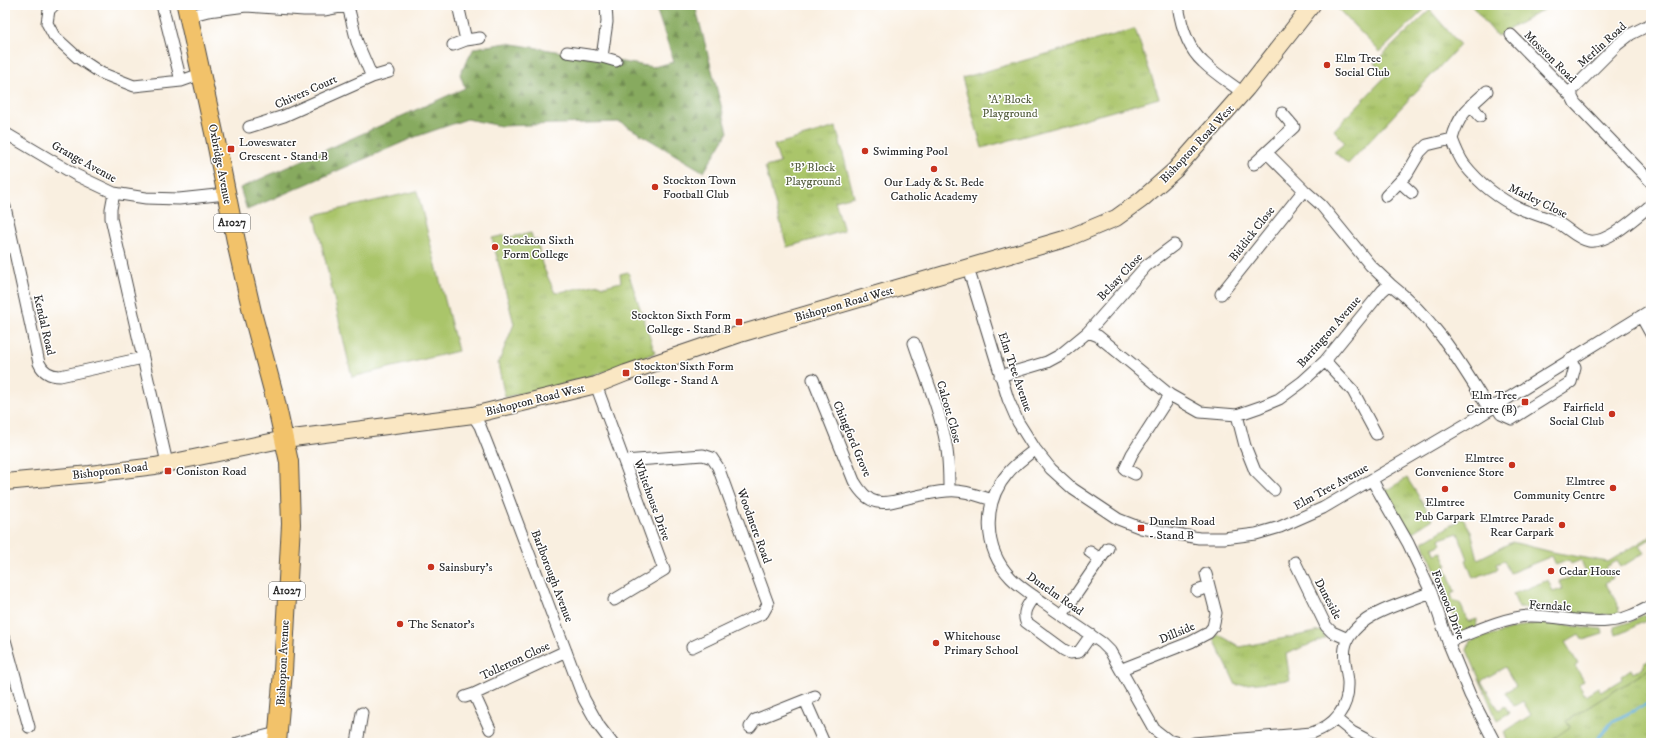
<svg xmlns="http://www.w3.org/2000/svg" width="1656" height="748" viewBox="0 0 1656 748" font-family="'IM FELL DW Pica',serif">
<style>
.grass{fill:url(#grass-tufts);stroke:#6a784b}
.forest{fill:url(#forest-firs);stroke:#596a45}
.garden{fill:#aac56b;stroke:#6a784b}
.lines{fill:none;stroke-linecap:round;stroke-linejoin:round}
.stream{stroke:#63b0dc;stroke-width:3}
.street-casing{stroke:#4a4846;stroke-width:13}
.secondary-casing{stroke:#4a4846;stroke-width:18}
.primary-casing{stroke:#4a4846;stroke-width:20}
.street{stroke:#fff;stroke-width:11}
.secondary{stroke:#fae7c3;stroke-width:16}
.primary{stroke:#f2c26a;stroke-width:18}
.poi-dot{fill:#c8321e;stroke:#fff;stroke-width:1.5}
.labels{text-anchor:middle;dominant-baseline:central;stroke-width:3;stroke-linejoin:round;paint-order:stroke}
.shield{fill:#fff;stroke:#6b6b6b;stroke-width:1}
.shield-label{font-size:11px;font-weight:bold;fill:#2b2b2b}
.street-label{font-size:12px;fill:#2b2b2b;stroke:#fff}
.poi-label{font-size:12px;fill:#2b2b2b;stroke:#fff;text-anchor:start}
.park-label{font-size:12px;fill:#576141;stroke:#fff}
</style>
<defs>
<pattern id="grass-tufts" width="24" height="20" patternUnits="userSpaceOnUse"><rect width="24" height="20" fill="#aac56b"/><path d="M3 7l-1-3M5 7V3M7 7l1-3M15 17l-1-3M17 17v-4M19 17l1-3" fill="none" stroke="#92a95d"/></pattern>
<pattern id="forest-firs" width="22" height="20" patternUnits="userSpaceOnUse"><rect width="22" height="20" fill="#87aa5f"/><path d="M5 1l3.5 6h-7zM16 11l3.5 6h-7z" fill="#6f8b4f"/></pattern>
</defs>
<rect width="100%" height="100%" fill="#fff"/>
<filter id="ink" filterUnits="userSpaceOnUse"><feTurbulence type="fractalNoise" baseFrequency=".025" numOctaves="2"/><feDisplacementMap in="SourceGraphic" scale="8" xChannelSelector="R" yChannelSelector="G"/><feConvolveMatrix kernelMatrix="1 2 1 2 8 2 1 2 1" color-interpolation-filters="sRGB"/></filter>
<filter id="wash" filterUnits="userSpaceOnUse"><feTurbulence type="fractalNoise" baseFrequency=".012" numOctaves="4" result="noise"/><feDisplacementMap in="SourceGraphic" scale="16" xChannelSelector="R" yChannelSelector="G"/><feGaussianBlur stdDeviation="0.9" result="paint"/><feColorMatrix in="noise" values="0 0 0 0 0 0 0 0 0 0 0 0 0 0 0 0 0 1.4 0 .05"/><feComposite in="paint" operator="in"/></filter>
<g filter="url(#wash)">
<rect width="100%" height="100%" fill="#f9efe0"/>
<path class="grass" d="M 1471,5 L 1552,5 L 1497,36 Z
M 1430,10 L 1460,45 L 1348,164 L 1334,152 L 1345,143 L 1334,130 L 1386,76 L 1374,63 Z
M 1135,29 L 1159,98 L 982,148 L 962,78 Z
M 836,127 L 854,196 L 835,201 L 844,231 L 787,247 L 765,167 L 780,163 L 774,145 Z
M 531,233 L 533,240 L 537,240 L 542,264 L 555,293 L 599,284 L 604,286 L 621,282 L 620,274 L 628,272 L 655,353 L 607,371 L 557,386 L 505,397 L 498,364 L 514,324 L 492,238 L 505,235 L 506,238 Z
M 1407,478 L 1433,519 L 1411,533 L 1385,491 Z
M 1321,631 L 1326,638 L 1286,654 L 1290,680 L 1236,685 L 1214,639 L 1218,634 L 1240,647 Z
M 1651,668 L 1651,743 L 1545,743 L 1570,727 L 1566,721 Z"/>
<path class="forest" d="M 655,5 L 695,5 L 728,132 L 704,172 L 620,122 L 501,126 L 467,119 L 415,137 L 247,210 L 240,188 L 465,88 L 460,74 L 474,48 L 507,43 L 653,67 L 674,62 Z"/>
<path class="garden" d="M 1342,5 L 1419,5 L 1424,10 L 1380,52 L 1338,9 Z
M 417,191 L 458,351 L 352,377 L 315,215 Z
M 1463,518 L 1471,531 L 1478,559 L 1512,542 L 1552,552 L 1608,562 L 1651,536 L 1651,541 L 1650,539 L 1639,546 L 1644,553 L 1621,567 L 1617,561 L 1606,567 L 1612,578 L 1605,583 L 1617,601 L 1619,613 L 1602,615 L 1575,614 L 1547,609 L 1519,608 L 1513,594 L 1548,580 L 1553,592 L 1562,589 L 1559,581 L 1586,573 L 1581,560 L 1571,564 L 1569,560 L 1556,565 L 1552,556 L 1510,573 L 1504,561 L 1496,564 L 1498,569 L 1473,578 L 1466,560 L 1468,559 L 1458,533 L 1440,539 L 1442,544 L 1433,548 L 1435,554 L 1442,552 L 1447,565 L 1445,566 L 1455,592 L 1451,594 L 1453,600 L 1460,603 L 1468,622 L 1477,619 L 1476,631 L 1462,637 L 1446,595 L 1423,542 Z
M 1645,614 L 1647,621 C 1636,624 1627,632 1616,635 L 1614,627 L 1632,621 Z
M 1541,623 L 1602,629 L 1603,634 L 1583,640 L 1579,634 L 1565,642 L 1578,664 L 1575,666 L 1584,681 L 1579,685 L 1585,695 L 1598,687 L 1601,692 L 1622,679 L 1621,676 L 1631,669 L 1633,673 L 1644,667 L 1643,664 L 1651,659 L 1651,668 L 1566,721 L 1570,727 L 1547,743 L 1508,743 L 1504,732 L 1531,715 L 1523,701 L 1514,706 L 1505,692 L 1516,686 L 1505,667 L 1481,681 L 1499,710 L 1505,706 L 1509,713 L 1497,720 L 1467,650 L 1470,641 L 1523,626 Z"/>
<g class="lines">
<path class="stream" d="M 1594,743 L 1613,721 L 1651,702"/>
</g>
</g>
<g filter="url(#ink)">
<g class="lines">
<g class="street-casing">
<path id="street" d="M 54,5 L 49,10 L 47,23 L 54,36 L 77,57 L 101,73 L 134,86 L 181,81 L 201,74
M 162,5 L 181,81
M 458,5 L 466,40
M 1178,5 C 1181,25 1187,48 1203,62 C 1215,74 1230,83 1243,93
M 348,6 L 357,42 L 372,77 L 389,72
M 189,16 L 208,11 L 246,6 L 304,10 L 324,10 L 351,5
M 1651,24 L 1631,34 L 1617,45 L 1572,90 L 1572,97 L 1575,103 L 1651,182
M 1511,35 L 1572,97
M 453,45 L 466,40 L 480,38
M 567,52 L 602,57 L 607,22 L 606,5
M 602,57 L 616,61
M 1471,105 L 1480,116
M 249,127 L 284,116 L 372,77
M 5,133 L 76,175 L 114,193 L 146,198 L 179,199 L 226,194
M 1452,139 C 1455,147 1459,157 1464,164 C 1479,183 1499,199 1521,209 C 1533,214 1546,217 1558,223 C 1568,228 1577,239 1589,241 C 1608,244 1637,216 1651,205
M 1267,153 L 1304,190 L 1321,205 L 1370,265 L 1390,284
M 1254,164 L 1294,127 L 1282,113
M 1400,182 L 1412,193
M 114,193 L 111,209 L 111,218 L 167,463
M 1386,196 L 1407,174 L 1420,152 L 1427,145 L 1452,139 C 1459,114 1468,108 1487,91
M 5,207 L 39,363 C 43,372 50,376 60,376 L 143,358
M 968,268 L 1008,399 L 1018,422 L 1035,449 L 1051,469 L 1073,489 L 1118,519 L 1141,528 L 1199,538 L 1224,538 L 1256,534 L 1280,527 L 1323,508 L 1468,423 L 1651,310
M 1221,294 L 1304,190
M 1641,316 L 1651,334
M 1088,332 L 1146,266 L 1174,245
M 914,343 C 925,376 940,410 946,444 C 949,459 949,475 949,490
M 1325,361 L 1353,391 L 1376,434
M 1000,376 L 1047,362 L 1060,355 L 1088,332 L 1098,336 L 1170,395 L 1200,412 L 1237,415 L 1260,407 L 1279,399 L 1302,382 L 1325,361 L 1382,291 L 1390,284 C 1436,320 1459,361 1489,409
M 813,379 L 854,481 C 869,507 881,505 908,498 C 921,495 934,492 947,491 C 962,489 979,496 992,500
M 596,385 L 664,570 L 614,600
M 1495,405 L 1501,414 L 1512,419 L 1571,382 L 1575,367 L 1571,359
M 473,415 L 480,426 L 502,482 L 584,699 L 599,726 L 612,743
M 1237,415 L 1245,446 L 1255,471 L 1274,490
M 1035,449 C 1026,457 1015,464 1008,473 C 982,503 983,549 1011,578 C 1022,589 1037,598 1050,607 C 1067,619 1085,631 1102,643 L 1110,651 L 1154,729 L 1168,740 L 1179,743
M 624,461 L 703,455 L 712,458 L 718,467 L 768,604 L 763,613 L 692,647
M 1135,474 L 1125,469 L 1132,454 L 1170,395
M 1372,480 L 1408,543 L 1431,592 L 1448,642 L 1470,695 L 1495,743
M 1090,552 L 1100,559
M 1295,562 L 1326,626 L 1332,632 L 1348,639
M 1197,591 L 1209,587
M 1034,596 C 1028,605 1022,611 1026,622 L 1064,650 L 1070,653 L 1079,652 L 1091,635
M 1062,615 L 1108,548
M 5,640 L 29,727
M 1448,642 C 1471,633 1505,617 1529,616 C 1556,615 1582,624 1608,621 C 1624,620 1638,613 1651,606
M 1122,669 L 1191,642 L 1208,633 L 1213,627 L 1216,613 L 1206,574
M 465,697 L 474,694
M 805,700 L 815,696
M 1336,719 L 1352,732 L 1373,743
M 750,727 L 755,720 L 805,700 L 824,743
M 490,729 L 474,694 L 566,651
M 238,743 L 269,735 L 277,736
M 357,743 L 362,713
M 1194,743 L 1312,733 C 1335,725 1349,708 1348,682 C 1347,668 1340,651 1349,637 C 1366,611 1403,604 1431,592"/>
</g>
<g class="secondary-casing">
<path id="secondary" d="M 5,482 L 90,474 L 155,466 L 285,439 L 473,415 L 596,385 L 626,373 L 743,333 L 1068,238 L 1116,218 L 1141,200 L 1175,170 L 1247,88 L 1312,5"/>
</g>
<g class="primary-casing">
<path id="primary" d="M 186,5 L 215,137 L 238,251 L 253,316 L 275,398 L 289,462 L 291,524 L 283,671 L 277,743"/>
</g>
<use href="#street" class="street"/>
<use href="#secondary" class="secondary"/>
<use href="#primary" class="primary"/>
</g>
</g>
<g class="poi-dot">
<circle cx="1327" cy="65" r="4"/>
<rect x="227" y="145" width="8" height="8" rx="2"/>
<circle cx="865" cy="151" r="4"/>
<circle cx="934" cy="169" r="4"/>
<circle cx="655" cy="187" r="4"/>
<circle cx="495" cy="247" r="4"/>
<rect x="735" y="318" width="8" height="8" rx="2"/>
<rect x="622" y="369" width="8" height="8" rx="2"/>
<rect x="1521" y="398" width="8" height="8" rx="2"/>
<circle cx="1612" cy="414" r="4"/>
<circle cx="1512" cy="465" r="4"/>
<rect x="164" y="467" width="8" height="8" rx="2"/>
<circle cx="1613" cy="488" r="4"/>
<circle cx="1445" cy="489" r="4"/>
<circle cx="1562" cy="525" r="4"/>
<rect x="1137" y="524" width="8" height="8" rx="2"/>
<circle cx="431" cy="567" r="4"/>
<circle cx="1551" cy="571" r="4"/>
<circle cx="400" cy="624" r="4"/>
<circle cx="936" cy="643" r="4"/>
</g>
<g class="labels">
<g class="shield">
<rect x="214" y="214" width="36" height="18" rx="3"/>
<rect x="269" y="582" width="36" height="18" rx="3"/>
</g>
<g class="shield-label">
<text x="232" y="223">A1027</text>
<text x="287" y="591">A1027</text>
</g>
<g class="street-label">
<text transform="translate(1602 45) rotate(-42)">Merlin Road</text>
<text transform="translate(1550 57) rotate(45)">Mosston Road</text>
<text transform="translate(306 92) rotate(-24)">Chivers Court</text>
<text transform="translate(1197 144) rotate(-47)">Bishopton Road West</text>
<text transform="translate(84 162) rotate(29)">Grange Avenue</text>
<text transform="translate(220 164) rotate(79)">Oxbridge Avenue</text>
<text transform="translate(1538 201) rotate(26)">Marley Close</text>
<text transform="translate(1252 234) rotate(-52)">Biddick Close</text>
<text transform="translate(1120 277) rotate(-47)">Belsay Close</text>
<text transform="translate(844 304) rotate(-16)">Bishopton Road West</text>
<text transform="translate(44 325) rotate(77)">Kendal Road</text>
<text transform="translate(1329 332) rotate(-49)">Barrington Avenue</text>
<text transform="translate(1015 372) rotate(71)">Elm Tree Avenue</text>
<text transform="translate(535 400) rotate(-14)">Bishopton Road West</text>
<text transform="translate(949 412) rotate(74)">Calcott Close</text>
<text transform="translate(852 439) rotate(67)">Chingford Grove</text>
<text transform="translate(110 471) rotate(-7)">Bishopton Road</text>
<text transform="translate(1331 487) rotate(-29)">Elm Tree Avenue</text>
<text transform="translate(652 500) rotate(70)">Whitehouse Drive</text>
<text transform="translate(754 526) rotate(70)">Woodmere Road</text>
<text transform="translate(552 576) rotate(69)">Barlborough Avenue</text>
<text transform="translate(1055 594) rotate(35)">Dunelm Road</text>
<text transform="translate(1328 599) rotate(62)">Duneside</text>
<text transform="translate(1448 605) rotate(69)">Foxwood Drive</text>
<text transform="translate(1550 606) rotate(3)">Ferndale</text>
<text transform="translate(1177 633) rotate(-23)">Dillside</text>
<text transform="translate(515 661) rotate(-25)">Tollerton Close</text>
<text transform="translate(283 663) rotate(-87)">Bishopton Avenue</text>
</g>
<g class="poi-label">
<text x="1335" y="58">Elm Tree<tspan x="1335" dy="14">Social Club</tspan></text>
<text x="239" y="142">Loweswater<tspan x="239" dy="14">Crescent - Stand B</tspan></text>
<text x="873" y="151">Swimming Pool</text>
<text x="663" y="180">Stockton Town<tspan x="663" dy="14">Football Club</tspan></text>
<text x="934" y="182" text-anchor="middle">Our Lady &amp; St. Bede<tspan x="934" dy="14">Catholic Academy</tspan></text>
<text x="503" y="240">Stockton Sixth<tspan x="503" dy="14">Form College</tspan></text>
<text x="731" y="315" text-anchor="end">Stockton Sixth Form<tspan x="731" dy="14">College - Stand B</tspan></text>
<text x="634" y="366">Stockton Sixth Form<tspan x="634" dy="14">College - Stand A</tspan></text>
<text x="1517" y="395" text-anchor="end">Elm Tree<tspan x="1517" dy="14">Centre (B)</tspan></text>
<text x="1604" y="407" text-anchor="end">Fairfield<tspan x="1604" dy="14">Social Club</tspan></text>
<text x="1504" y="458" text-anchor="end">Elmtree<tspan x="1504" dy="14">Convenience Store</tspan></text>
<text x="176" y="471">Coniston Road</text>
<text x="1605" y="481" text-anchor="end">Elmtree<tspan x="1605" dy="14">Community Centre</tspan></text>
<text x="1445" y="502" text-anchor="middle">Elmtree<tspan x="1445" dy="14">Pub Carpark</tspan></text>
<text x="1554" y="518" text-anchor="end">Elmtree Parade<tspan x="1554" dy="14">Rear Carpark</tspan></text>
<text x="1149" y="521">Dunelm Road<tspan x="1149" dy="14">- Stand B</tspan></text>
<text x="439" y="567">Sainsbury's</text>
<text x="1559" y="571">Cedar House</text>
<text x="408" y="624">The Senator's</text>
<text x="944" y="636">Whitehouse<tspan x="944" dy="14">Primary School</tspan></text>
</g>
<g class="park-label">
<text x="1010" y="99">'A' Block<tspan x="1010" dy="14">Playground</tspan></text>
<text x="813" y="167">'B' Block<tspan x="813" dy="14">Playground</tspan></text>
</g>
</g>
<rect width="1656" height="748" fill="none" stroke="#fff" stroke-width="20"/>
</svg>
